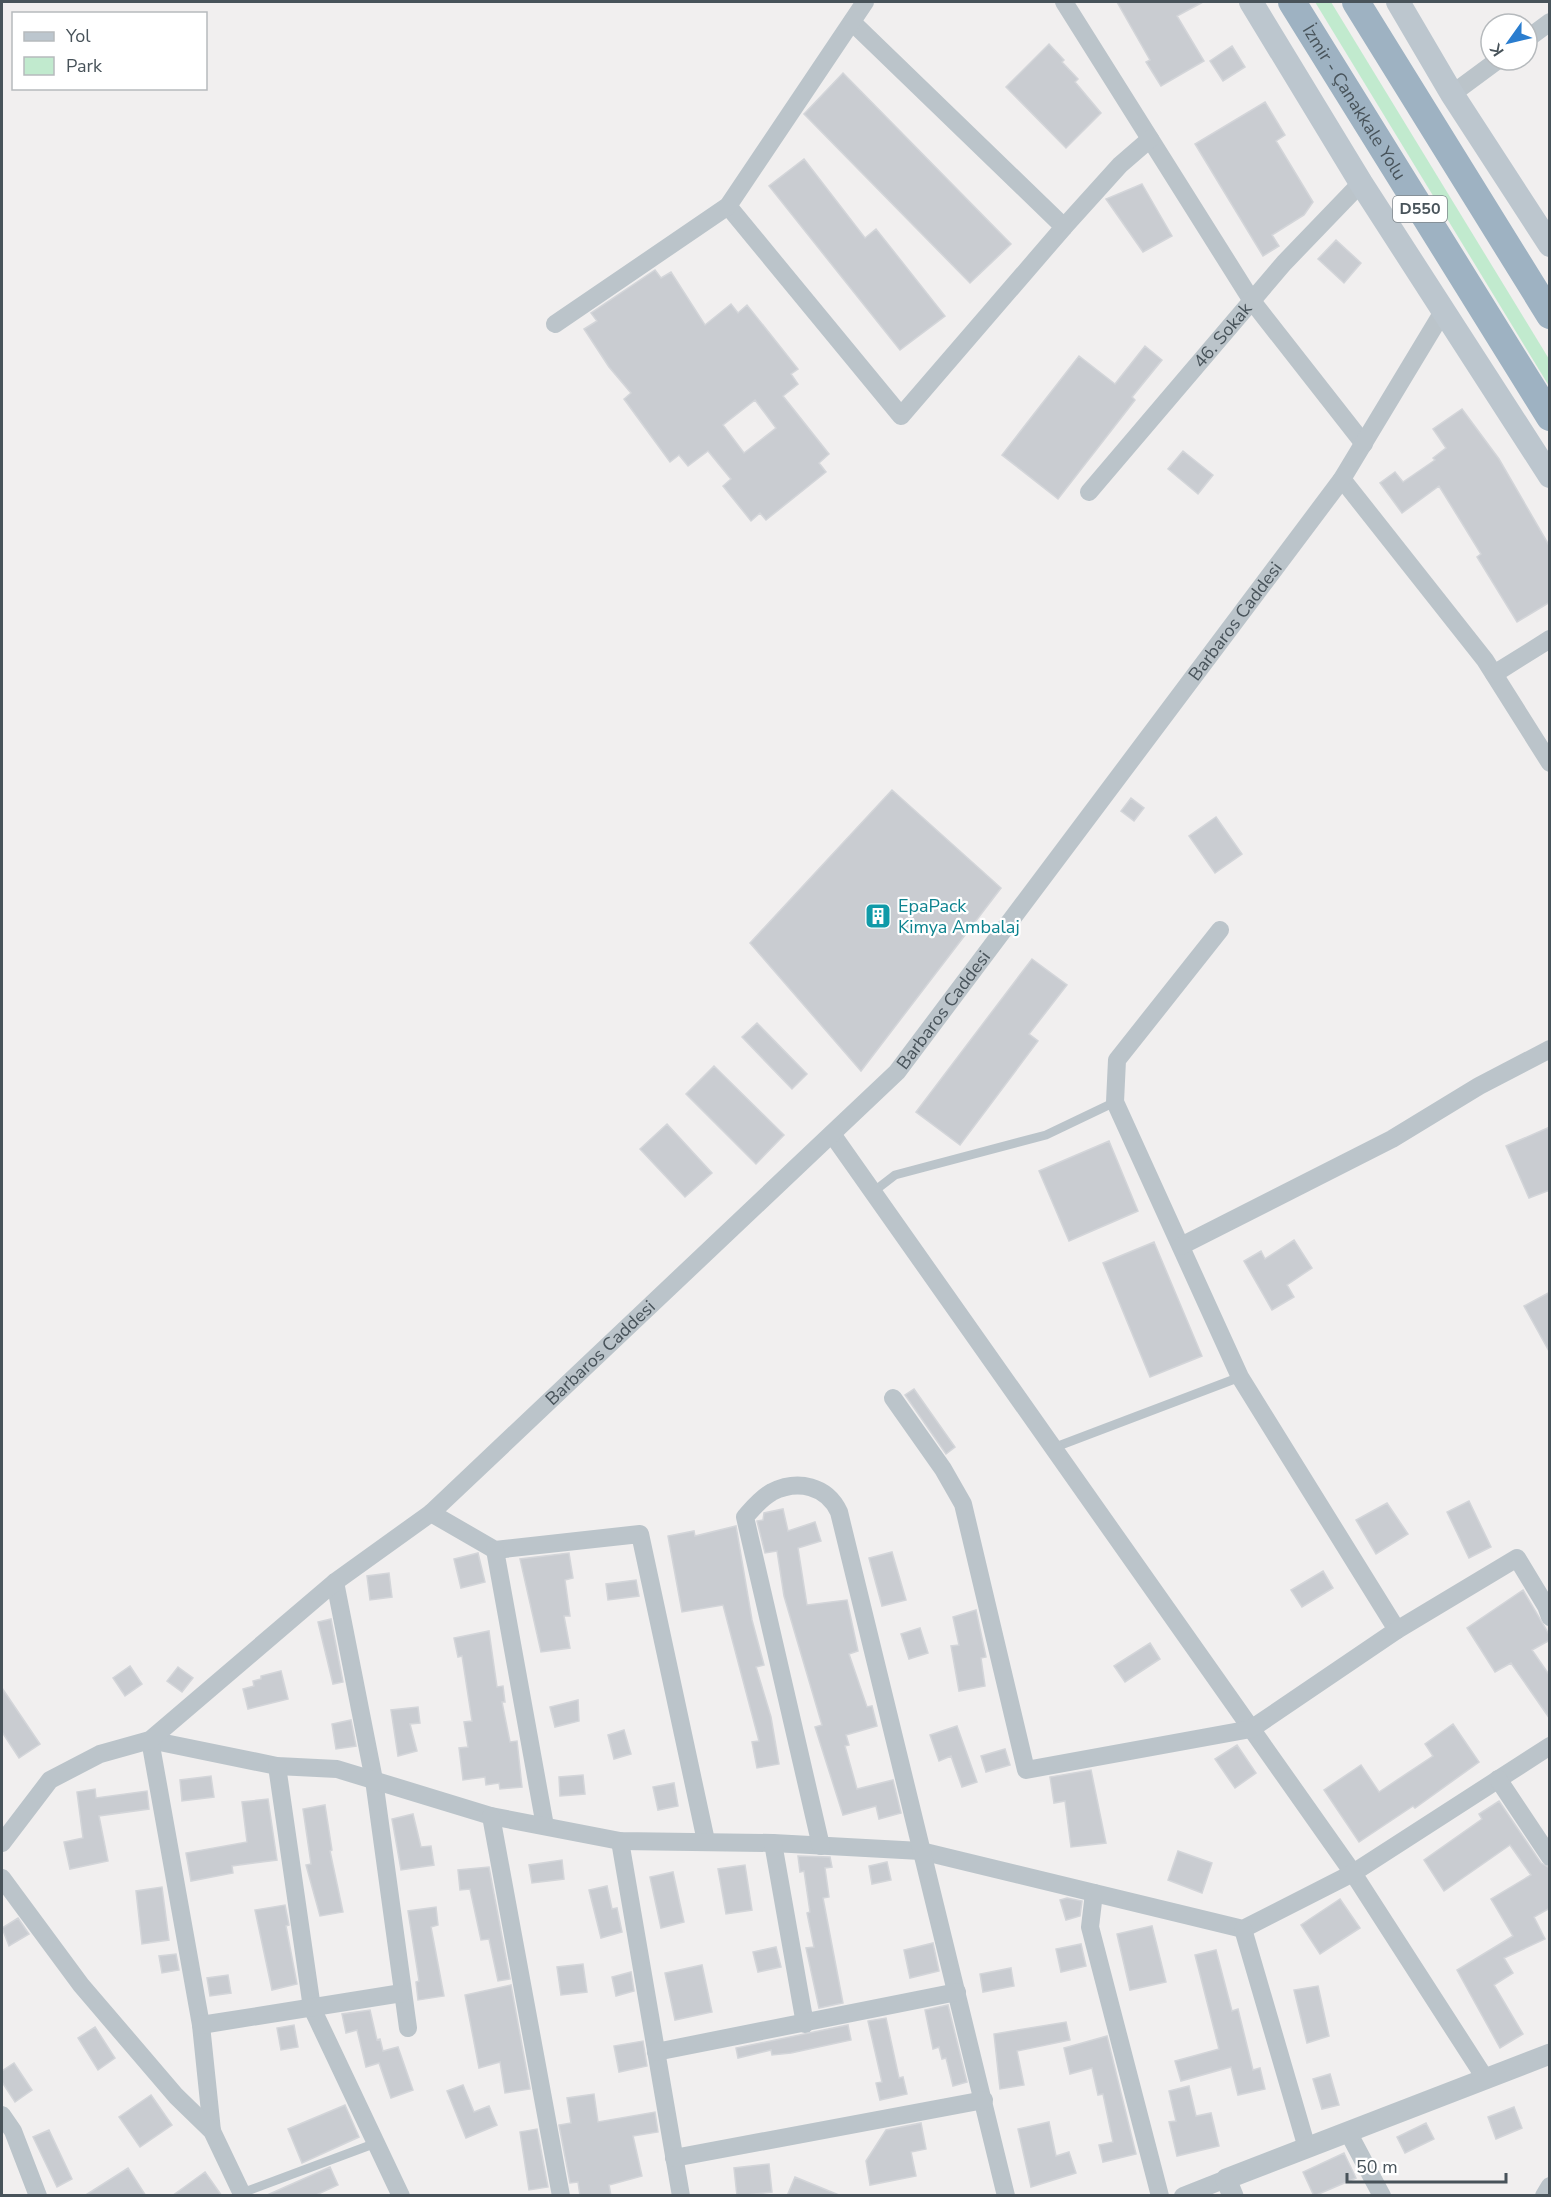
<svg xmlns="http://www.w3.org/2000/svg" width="1551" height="2197" viewBox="0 0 1551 2197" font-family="'Nunito Sans',sans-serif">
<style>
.green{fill:#c1eace}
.building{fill:#c9ccd1;stroke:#d3d5d9;stroke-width:1.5;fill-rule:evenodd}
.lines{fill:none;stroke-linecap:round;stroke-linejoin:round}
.service{stroke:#bbc4ca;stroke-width:9}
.minor{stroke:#bbc4ca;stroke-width:18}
.tertiary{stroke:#bbc4ca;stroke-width:21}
.secondary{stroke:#bcc6ce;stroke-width:24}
.trunk{stroke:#9eb2c2;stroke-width:28}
.labels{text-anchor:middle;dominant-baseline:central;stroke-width:4.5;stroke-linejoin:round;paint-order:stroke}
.shield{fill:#fff;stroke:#7f878c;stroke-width:1.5}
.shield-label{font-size:16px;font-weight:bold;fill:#48535a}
.street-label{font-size:18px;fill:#48535a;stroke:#fff}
.culture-label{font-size:18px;fill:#0d838f;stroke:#fff;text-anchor:start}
</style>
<rect width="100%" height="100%" fill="#f1efef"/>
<path class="green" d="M 1315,2 L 1331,2 L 1549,359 L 1549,386 Z"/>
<path class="building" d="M 1117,2 L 1203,2 L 1177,16 L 1204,61 L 1161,86 L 1146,62 L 1150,60 Z
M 1049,44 L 1064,60 L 1062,62 L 1078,79 L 1075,82 L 1101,113 L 1066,148 L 1006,87 Z
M 1232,46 L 1245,67 L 1223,81 L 1210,61 Z
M 843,73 L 1011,244 L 970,283 L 804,114 Z
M 1265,102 L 1285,135 L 1276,141 L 1313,202 L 1304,215 L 1272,235 L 1279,246 L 1263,256 L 1195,144 Z
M 804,159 L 865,238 L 876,229 L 945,316 L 900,350 L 769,186 Z
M 1142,184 L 1172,236 L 1143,252 L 1106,199 Z
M 1336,240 L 1361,263 L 1344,283 L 1318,259 Z
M 655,270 L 661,278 L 671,272 L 705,325 L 731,304 L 738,313 L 747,305 L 798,369 L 791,374 L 798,384 L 783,396 L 829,454 L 819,463 L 826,472 L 766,520 L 760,513 L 751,521 L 723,486 L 731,479 L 708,451 L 688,466 L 679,455 L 670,462 L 624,399 L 631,393 L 609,367 L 584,329 L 597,321 L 591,313 ZM 755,400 L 776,428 L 744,453 L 723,425 Z
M 1145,346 L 1162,360 L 1132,397 L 1135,400 L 1058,499 L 1002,455 L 1079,356 L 1115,384 Z
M 1462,409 L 1499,459 L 1550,547 L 1550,602 L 1517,622 L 1477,557 L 1481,554 L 1439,486 L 1402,513 L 1380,483 L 1395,472 L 1403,482 L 1435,460 L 1433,458 L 1446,448 L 1433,429 Z
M 1183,451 L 1213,475 L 1198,494 L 1168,469 Z
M 892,790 L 1001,888 L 861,1071 L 750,943 Z
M 1131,798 L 1144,808 L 1134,821 L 1121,811 Z
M 1216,817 L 1242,854 L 1215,873 L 1189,836 Z
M 1032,959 L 1067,985 L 1029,1034 L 1038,1041 L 960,1145 L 916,1112 Z
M 757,1023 L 807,1074 L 792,1089 L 742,1037 Z
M 714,1066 L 784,1135 L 756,1164 L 686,1094 Z
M 667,1124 L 712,1173 L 685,1197 L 640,1149 Z
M 1550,1127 L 1550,1190 L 1529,1198 L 1506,1146 Z
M 1109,1141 L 1138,1211 L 1069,1241 L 1039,1171 Z
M 1294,1240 L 1312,1268 L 1287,1285 L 1294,1297 L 1272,1310 L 1244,1261 L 1261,1251 L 1265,1259 Z
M 1154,1242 L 1202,1356 L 1150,1377 L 1103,1263 Z
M 1550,1292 L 1550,1353 L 1524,1306 Z
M 914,1389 L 955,1447 L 946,1454 L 905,1395 Z
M 1469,1501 L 1491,1547 L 1469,1558 L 1447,1512 Z
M 1387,1503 L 1408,1534 L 1376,1554 L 1356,1520 Z
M 783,1509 L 788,1531 L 815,1522 L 821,1541 L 798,1548 L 807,1605 L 847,1600 L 858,1651 L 849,1654 L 867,1707 L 872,1706 L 877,1726 L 846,1735 L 849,1745 L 845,1746 L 857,1789 L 893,1780 L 901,1813 L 879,1819 L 876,1806 L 843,1815 L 815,1727 L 822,1725 L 784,1596 L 777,1551 L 765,1553 L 757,1521 L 763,1520 L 764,1513 Z
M 736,1526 L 752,1620 L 764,1665 L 756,1667 L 771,1717 L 779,1764 L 757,1768 L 752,1742 L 759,1741 L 723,1605 L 682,1612 L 668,1536 L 694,1531 L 695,1536 Z
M 892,1552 L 906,1600 L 882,1606 L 869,1558 Z
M 478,1553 L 485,1582 L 461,1588 L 454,1559 Z
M 569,1553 L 573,1578 L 565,1580 L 570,1616 L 564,1616 L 570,1648 L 541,1652 L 520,1559 Z
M 1323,1571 L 1333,1588 L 1302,1607 L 1291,1590 Z
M 389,1573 L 392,1597 L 370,1600 L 367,1576 Z
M 636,1580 L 639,1596 L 608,1600 L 606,1584 Z
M 1523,1590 L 1550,1636 L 1550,1640 L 1532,1650 L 1550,1676 L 1550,1719 L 1511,1663 L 1495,1672 L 1467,1628 Z
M 976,1610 L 986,1657 L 981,1658 L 985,1686 L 959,1691 L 951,1646 L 959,1645 L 953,1617 Z
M 331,1619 L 343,1682 L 333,1684 L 318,1622 Z
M 920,1628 L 928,1653 L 909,1659 L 901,1634 Z
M 489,1631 L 497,1687 L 503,1686 L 505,1702 L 502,1702 L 510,1742 L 517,1741 L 522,1787 L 500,1789 L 499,1783 L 486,1785 L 485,1777 L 463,1780 L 459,1748 L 468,1747 L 464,1722 L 472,1721 L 462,1656 L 458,1657 L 454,1638 Z
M 1150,1643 L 1160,1659 L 1125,1682 L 1114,1666 Z
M 130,1666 L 142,1684 L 125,1696 L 113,1678 Z
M 178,1667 L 193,1678 L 182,1692 L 167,1681 Z
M 281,1671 L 288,1699 L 248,1709 L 243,1689 L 254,1686 L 253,1681 L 261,1679 L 261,1676 Z
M 2,1688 L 40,1744 L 19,1758 L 2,1732 Z
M 578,1700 L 579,1721 L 555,1727 L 550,1707 Z
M 418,1707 L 420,1723 L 410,1724 L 417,1751 L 398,1756 L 391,1710 Z
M 351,1720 L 356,1746 L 336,1749 L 332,1724 Z
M 1453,1724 L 1479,1762 L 1415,1808 L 1413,1806 L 1359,1842 L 1324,1790 L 1361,1765 L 1379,1792 L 1433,1756 L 1425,1744 Z
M 957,1726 L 977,1782 L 962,1787 L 951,1756 L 939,1761 L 930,1735 Z
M 624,1730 L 631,1754 L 614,1759 L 608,1735 Z
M 1237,1745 L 1256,1773 L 1235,1788 L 1215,1759 Z
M 1005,1749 L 1010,1765 L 986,1772 L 981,1756 Z
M 1091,1770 L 1106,1843 L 1071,1847 L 1065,1801 L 1054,1803 L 1050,1777 Z
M 583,1775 L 585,1794 L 560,1796 L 559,1777 Z
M 211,1776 L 214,1797 L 182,1801 L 180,1780 Z
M 674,1783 L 678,1806 L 658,1810 L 653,1787 Z
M 95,1789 L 96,1798 L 147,1791 L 149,1809 L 99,1816 L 108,1861 L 70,1869 L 64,1842 L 83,1838 L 77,1792 Z
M 268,1799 L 277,1860 L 232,1866 L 233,1873 L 191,1881 L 186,1853 L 247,1842 L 242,1802 Z
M 1499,1801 L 1541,1863 L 1550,1868 L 1550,1908 L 1534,1917 L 1545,1939 L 1504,1958 L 1513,1973 L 1494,1985 L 1523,2034 L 1500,2048 L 1457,1970 L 1513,1936 L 1491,1899 L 1531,1875 L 1510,1845 L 1444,1891 L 1424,1860 L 1482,1819 L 1479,1814 Z
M 325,1805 L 332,1850 L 330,1851 L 343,1912 L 320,1916 L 306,1865 L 311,1864 L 303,1809 Z
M 413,1814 L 421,1847 L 431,1846 L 434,1865 L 401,1870 L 392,1819 Z
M 1178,1851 L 1212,1863 L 1202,1893 L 1168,1880 Z
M 798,1856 L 830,1857 L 832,1867 L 825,1868 L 829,1897 L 823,1898 L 843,2003 L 819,2008 L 806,1948 L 814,1947 L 807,1913 L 810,1912 L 804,1871 L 800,1872 Z
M 562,1860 L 564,1879 L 532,1883 L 529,1865 Z
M 887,1862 L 891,1880 L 872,1884 L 869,1866 Z
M 745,1865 L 752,1910 L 726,1914 L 718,1869 Z
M 489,1867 L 510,1979 L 498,1981 L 489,1939 L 481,1940 L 470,1889 L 460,1890 L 458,1870 Z
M 673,1872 L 684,1922 L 661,1928 L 650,1877 Z
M 607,1886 L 612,1909 L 617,1908 L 622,1932 L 601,1938 L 589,1890 Z
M 162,1887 L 169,1940 L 142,1944 L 136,1891 Z
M 1067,1898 L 1082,1901 L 1080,1916 L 1066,1920 L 1060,1900 Z
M 1340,1899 L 1360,1928 L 1320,1954 L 1301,1925 Z
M 285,1905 L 289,1925 L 286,1926 L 297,1984 L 272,1990 L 255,1910 Z
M 436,1907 L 438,1925 L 431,1927 L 444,1996 L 418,2000 L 416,1982 L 419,1981 L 408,1911 Z
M 18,1918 L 29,1934 L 9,1946 L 2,1928 Z
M 1152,1926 L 1166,1982 L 1130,1990 L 1117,1934 Z
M 933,1943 L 939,1971 L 910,1978 L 904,1950 Z
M 1081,1944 L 1086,1966 L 1061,1972 L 1056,1949 Z
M 776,1947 L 781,1967 L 758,1972 L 753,1952 Z
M 1216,1950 L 1232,2011 L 1238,2009 L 1253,2070 L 1260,2068 L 1265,2089 L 1238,2095 L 1231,2067 L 1181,2081 L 1175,2061 L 1219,2049 L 1195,1955 Z
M 176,1954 L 179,1970 L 162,1973 L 159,1956 Z
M 583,1964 L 587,1992 L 561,1995 L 557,1967 Z
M 702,1965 L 712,2012 L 675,2020 L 665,1973 Z
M 1011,1968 L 1014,1986 L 983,1992 L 980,1974 Z
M 631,1972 L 634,1991 L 616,1996 L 612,1977 Z
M 228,1975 L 231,1993 L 210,1996 L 207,1978 Z
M 511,1985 L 530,2089 L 505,2093 L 500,2062 L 479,2068 L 465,1995 Z
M 1318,1986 L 1329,2036 L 1307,2043 L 1294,1990 Z
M 948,2005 L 967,2082 L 953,2086 L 946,2058 L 942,2059 L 939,2047 L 933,2049 L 925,2010 Z
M 370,2010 L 377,2040 L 380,2039 L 383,2051 L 398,2047 L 413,2090 L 391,2098 L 379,2063 L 366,2067 L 357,2030 L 346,2033 L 342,2014 Z
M 886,2018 L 899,2078 L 903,2077 L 907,2094 L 880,2100 L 876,2083 L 882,2082 L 868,2021 Z
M 1066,2022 L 1070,2040 L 1017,2051 L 1024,2085 L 1000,2089 L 994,2034 Z
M 294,2025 L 298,2047 L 281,2050 L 277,2028 Z
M 848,2025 L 851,2040 L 791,2053 L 772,2055 L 771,2050 L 738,2058 L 736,2048 Z
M 95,2027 L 115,2058 L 98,2070 L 78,2038 Z
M 1107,2036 L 1136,2154 L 1103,2162 L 1099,2145 L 1113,2142 L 1103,2094 L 1098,2095 L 1092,2068 L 1070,2074 L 1064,2048 Z
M 643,2041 L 647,2066 L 619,2072 L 614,2046 Z
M 14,2063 L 32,2090 L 15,2102 L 2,2082 L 2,2071 Z
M 1330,2074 L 1339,2105 L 1322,2109 L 1313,2079 Z
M 463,2085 L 474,2112 L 489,2106 L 497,2125 L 466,2138 L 447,2091 Z
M 1189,2086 L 1196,2116 L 1211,2113 L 1219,2146 L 1177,2156 L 1169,2122 L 1176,2121 L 1169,2091 Z
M 594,2094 L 598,2122 L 655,2112 L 658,2132 L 633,2136 L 642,2176 L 609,2185 L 611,2196 L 580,2196 L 578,2182 L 570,2183 L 559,2125 L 571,2123 L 567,2098 Z
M 151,2095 L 172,2125 L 140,2147 L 119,2117 Z
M 345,2105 L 359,2137 L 302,2163 L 288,2129 Z
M 1514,2107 L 1522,2128 L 1496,2139 L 1488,2117 Z
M 1049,2122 L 1056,2156 L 1069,2152 L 1076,2173 L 1031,2187 L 1018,2129 Z
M 921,2123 L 926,2149 L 911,2152 L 916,2176 L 870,2185 L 866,2161 L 886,2130 Z
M 1426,2123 L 1434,2139 L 1405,2153 L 1397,2137 Z
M 537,2129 L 548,2187 L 529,2190 L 520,2132 Z
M 49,2130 L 72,2179 L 57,2187 L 33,2137 Z
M 1344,2153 L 1356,2178 L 1314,2196 L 1303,2172 Z
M 769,2164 L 772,2192 L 737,2196 L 734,2168 Z
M 330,2167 L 338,2185 L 314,2196 L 265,2196 Z
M 128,2168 L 146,2196 L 84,2196 Z
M 205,2172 L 222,2196 L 172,2196 Z
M 795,2177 L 839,2195 L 839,2196 L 787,2196 Z"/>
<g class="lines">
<path class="service" d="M 873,1192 L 895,1175 L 1046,1135 L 1115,1102
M 1053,1448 L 1240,1377
M 242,2193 L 376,2143"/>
<g class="minor">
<path d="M 1064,2 L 1252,301 L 1364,444"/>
<path d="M 852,22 L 1064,227"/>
<path d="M 1527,39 L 1550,22"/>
<path d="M 1452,94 L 1498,60"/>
<path d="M 728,206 L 901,416 L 1064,227 L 1120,165 L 1150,139"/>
<path d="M 555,324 L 728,206 L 865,2"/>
<path d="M 1342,479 L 1485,660 L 1550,763"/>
<path id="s1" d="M 1089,492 L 1284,263 L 1361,183"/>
<path d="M 1494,674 L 1550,639"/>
<path d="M 1220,930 L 1117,1060 L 1115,1102 L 1240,1377 L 1397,1630"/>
<path d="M 832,1134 L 1353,1873 L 1485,2078"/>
<path d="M 1181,1246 L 1392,1139 L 1479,1086 L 1550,1049"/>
<path d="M 893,1398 L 943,1469 L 963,1504 L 1026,1770 L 1251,1729 L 1397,1630 L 1517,1558 L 1546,1606 L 1550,1617"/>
<path d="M 431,1513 L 495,1550 L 640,1534 L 706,1841"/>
<path d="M 495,1550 L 545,1826"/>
<path d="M 335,1582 L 374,1780 L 408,2028"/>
<path d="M 150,1740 L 277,1766 L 337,1769 L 491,1816 L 620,1841 L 773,1843 L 921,1851 L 1243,1929 L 1353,1873 L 1550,1746"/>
<path d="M 150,1740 L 201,2025 L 212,2131"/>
<path d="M 277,1766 L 312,2008 L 401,2196"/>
<path d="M 1498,1779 L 1550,1857"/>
<path d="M 491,1816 L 561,2196"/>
<path d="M 620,1841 L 681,2196"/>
<path id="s2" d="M 2,1843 L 50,1780 L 100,1754 L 150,1740 L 335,1582 L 431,1513 L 897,1072 L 1342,479 L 1444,310"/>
<path d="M 773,1843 L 805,2024"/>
<path d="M 821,1846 L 745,1517 C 753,1508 761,1498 772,1492 C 798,1479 827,1486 839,1512 L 1006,2196"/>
<path d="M 2,1878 L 81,1985 L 176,2096 L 212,2131 L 243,2196"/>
<path d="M 1094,1893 L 1090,1927 L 1160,2196"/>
<path d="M 1243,1929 L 1307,2148"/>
<path d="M 201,2025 L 402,1993"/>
<path d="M 656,2052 L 957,1992"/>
<path d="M 2,2115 L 13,2131 L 38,2196"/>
<path d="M 1348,2132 L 1382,2196"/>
<path d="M 674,2158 L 984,2100"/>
<path d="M 1183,2196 L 1226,2179"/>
<path d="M 1544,2196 L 1550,2186"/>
</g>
<path class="tertiary" d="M 1233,2196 L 1226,2179 L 1550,2054"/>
<path class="secondary" d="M 1251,2 L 1361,183 L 1550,476
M 1398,2 L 1452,94 L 1550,245"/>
<g class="trunk">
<path id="s3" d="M 1292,2 L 1550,417"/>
<path d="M 1356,2 L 1550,315"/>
</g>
</g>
<defs>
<g id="building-square" transform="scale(1.35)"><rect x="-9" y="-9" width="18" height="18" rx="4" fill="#0f9aa8" stroke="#fff"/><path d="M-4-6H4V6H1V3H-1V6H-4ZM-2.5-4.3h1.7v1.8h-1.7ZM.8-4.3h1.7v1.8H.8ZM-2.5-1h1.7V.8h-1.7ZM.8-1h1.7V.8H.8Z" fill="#fff"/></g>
</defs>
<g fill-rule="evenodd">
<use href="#building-square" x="878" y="916"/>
</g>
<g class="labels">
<rect class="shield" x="1393" y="196" width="54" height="26" rx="4.5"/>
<g class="shield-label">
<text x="1420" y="209">D550</text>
</g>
<g class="street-label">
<text stroke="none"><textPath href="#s3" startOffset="118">İzmir - Çanakkale Yolu</textPath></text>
<text stroke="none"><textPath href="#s1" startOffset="206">46. Sokak</textPath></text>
<text stroke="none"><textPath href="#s2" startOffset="1754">Barbaros Caddesi</textPath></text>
<text stroke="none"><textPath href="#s2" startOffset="1268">Barbaros Caddesi</textPath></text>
<text stroke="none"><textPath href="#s2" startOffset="782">Barbaros Caddesi</textPath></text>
</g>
<g class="culture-label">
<text x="898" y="906">EpaPack<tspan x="898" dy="21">Kimya Ambalaj</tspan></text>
</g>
</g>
<rect width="1551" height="2197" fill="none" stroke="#48535a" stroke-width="6"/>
<rect x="12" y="12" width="195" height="78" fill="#ffffff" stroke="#b6babd" stroke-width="1.5"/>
<rect x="24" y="32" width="30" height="9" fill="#bcc6ce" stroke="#b6babd" stroke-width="1.5"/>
<text x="66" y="42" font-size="18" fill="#48535a">Yol</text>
<rect x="24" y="57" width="30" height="18" fill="#c1eace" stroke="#b6babd" stroke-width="1.5"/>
<text x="66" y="72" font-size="18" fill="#48535a">Park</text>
<g transform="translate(1509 42) rotate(236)"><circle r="28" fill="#ffffff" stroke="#b6babd" stroke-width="1.5"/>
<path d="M0-4.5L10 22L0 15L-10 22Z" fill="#2a7dcf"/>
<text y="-9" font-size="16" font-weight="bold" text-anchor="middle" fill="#48535a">K</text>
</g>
<path d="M1347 2173v9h159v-9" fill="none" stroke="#48535a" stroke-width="3"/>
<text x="1356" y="2173" font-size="18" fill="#48535a" stroke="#ffffff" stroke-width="4.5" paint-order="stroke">50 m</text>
</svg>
